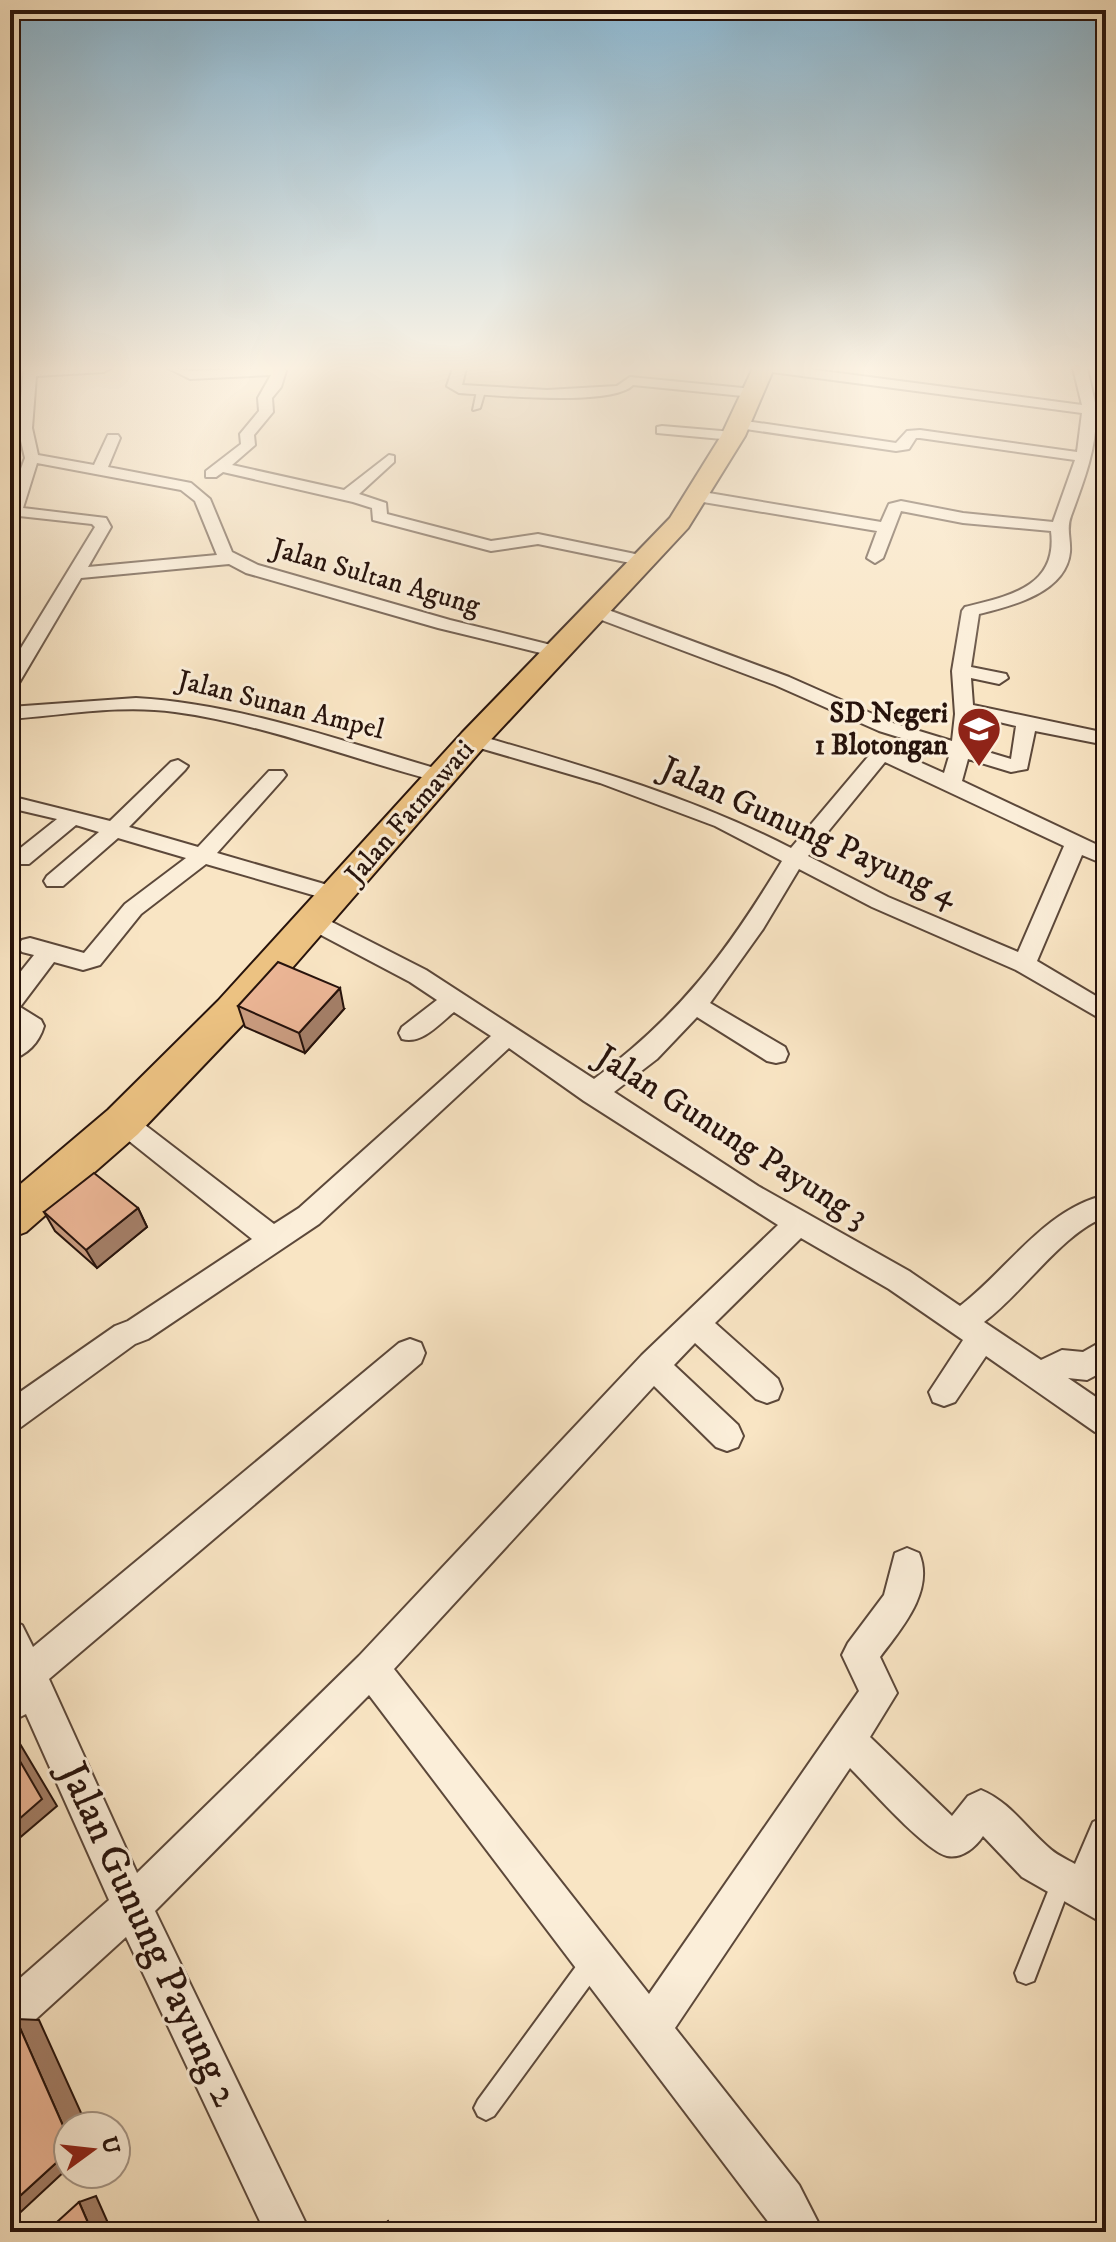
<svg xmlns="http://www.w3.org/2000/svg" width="1116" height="2242" viewBox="0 0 1116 2242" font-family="'IM FELL DW Pica',serif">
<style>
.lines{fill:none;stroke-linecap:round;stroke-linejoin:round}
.service-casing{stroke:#5c483a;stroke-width:4}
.minor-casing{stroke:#5c483a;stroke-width:4}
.primary-casing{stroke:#27130c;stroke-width:4}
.service{fill:#fbeed9;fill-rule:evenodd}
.minor{fill:#fbeed9;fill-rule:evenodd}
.primary{fill:#ecc282;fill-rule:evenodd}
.wall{fill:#ca9c80;stroke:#27130c;stroke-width:2}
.shaded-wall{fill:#a47f68;stroke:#27130c;stroke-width:2}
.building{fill:#ebb595;stroke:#27130c;stroke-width:2}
.labels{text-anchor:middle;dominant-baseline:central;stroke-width:6;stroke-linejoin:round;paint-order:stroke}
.far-street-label{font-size:28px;fill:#27130c;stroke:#fbeed9}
.far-poi-label{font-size:28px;font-weight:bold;fill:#27130c;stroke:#fbeed9;text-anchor:end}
.street-label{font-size:34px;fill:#27130c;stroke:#fbeed9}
.near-street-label{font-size:40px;fill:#27130c;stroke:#fbeed9}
</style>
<rect width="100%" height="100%" fill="#f9e5c4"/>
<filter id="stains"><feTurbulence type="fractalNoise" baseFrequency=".0025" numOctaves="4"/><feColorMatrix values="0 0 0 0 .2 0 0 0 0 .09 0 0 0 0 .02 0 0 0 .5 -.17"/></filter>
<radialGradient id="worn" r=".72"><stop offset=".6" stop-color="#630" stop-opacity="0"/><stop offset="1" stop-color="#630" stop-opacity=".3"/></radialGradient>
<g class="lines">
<g class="service-casing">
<path id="service" d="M 481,389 L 485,391 L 480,408 L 473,410 L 477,391 Z
M 1062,1871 L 1069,1874 L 1072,1881 L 1034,1981 L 1026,1984 L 1018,1981 L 1015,1973 L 1055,1874 Z
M 593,1951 L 601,1954 L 604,1962 L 601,1970 L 494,2116 L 486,2120 L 478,2116 L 474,2108 L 478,2100 L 585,1954 Z"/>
</g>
<g class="minor-casing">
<path id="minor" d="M 24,368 L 111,368 L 104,372 L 36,376 L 32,428 L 38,455 L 94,465 L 108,435 L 118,435 L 120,438 L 108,467 L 191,483 L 210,499 L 232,552 L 258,565 L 450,620 L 563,648 L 566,652 L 557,657 L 438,628 L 246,573 L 229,564 L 81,578 L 19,683 L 10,689 L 10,666 L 95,527 L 92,524 L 10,515 L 10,498 L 25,458 L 18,428 ZM 37,463 L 181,490 L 195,501 L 217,555 L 88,567 L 111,527 L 106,518 L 23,508 Z
M 168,368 L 192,371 L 282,368 L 286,371 L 281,387 L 272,398 L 273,412 L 254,435 L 255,445 L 232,465 L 344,490 L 389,455 L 394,456 L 394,462 L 359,494 L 386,503 L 387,514 L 491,541 L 538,534 L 645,556 L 653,561 L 645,566 L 538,544 L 491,551 L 373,520 L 372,508 L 353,502 L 223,472 L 216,477 L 206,477 L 206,471 L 241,444 L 240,434 L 259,411 L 258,398 L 271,375 L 190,379 Z
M 453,368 L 466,368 L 462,385 L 547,390 L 617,386 L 630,377 L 753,389 L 760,393 L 753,397 L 633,385 C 612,407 493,395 459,393 L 447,386 Z
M 766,368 L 800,368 L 1082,405 L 1073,368 L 1087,368 L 1096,407 L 1106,408 L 1106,416 L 1096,415 C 1096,451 1083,483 1071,516 C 1066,529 1071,538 1070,552 C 1066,593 1011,606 979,614 L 971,667 L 1006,674 L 1008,678 L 999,684 L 971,678 L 973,705 L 1106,733 L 1106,745 L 1035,731 L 1027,769 L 1011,772 L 968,759 L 962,781 L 1106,849 L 1106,865 L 1082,855 L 1037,961 L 1106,1002 L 1106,1022 L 1016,970 L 872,907 L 799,869 L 763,929 L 710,1003 L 785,1047 L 788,1054 L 785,1061 L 776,1063 L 767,1061 L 697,1017 L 657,1059 L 614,1092 L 758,1186 L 909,1271 L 960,1306 C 1007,1270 1046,1208 1106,1195 L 1106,1217 C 1065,1230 1021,1295 984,1322 L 1041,1360 L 1062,1350 L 1083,1352 L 1106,1339 L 1106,1370 L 1087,1380 L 1068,1378 L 1106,1404 L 1106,1437 L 1095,1432 L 986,1356 L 955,1402 L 944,1406 L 933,1402 L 929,1392 L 963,1340 L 889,1289 L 801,1238 L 715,1323 L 778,1379 L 782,1389 L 778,1399 L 767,1403 L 756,1399 L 695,1343 L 674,1365 L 738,1425 L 743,1436 L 738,1447 L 727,1451 L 716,1447 L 654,1386 L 394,1669 L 649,1994 L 859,1691 L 842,1655 L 848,1643 L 884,1595 L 895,1553 L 907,1548 L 919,1553 C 935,1591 901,1629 880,1657 L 897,1693 L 870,1737 L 952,1816 L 968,1796 L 981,1790 C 1010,1802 1025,1827 1048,1847 C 1055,1854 1066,1859 1075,1864 L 1093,1822 L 1106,1816 L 1106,1925 L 1022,1877 L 983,1836 C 976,1847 962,1859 947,1856 C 925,1851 869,1787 850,1768 L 675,2028 L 799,2185 L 823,2232 L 776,2232 L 369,1695 L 155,1911 L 310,2232 L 265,2232 L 126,1937 L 25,2029 L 10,2035 L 10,1987 L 109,1900 L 26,1714 L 10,1722 L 10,1620 L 22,1625 L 33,1647 L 399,1343 L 410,1339 L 421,1343 L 425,1353 L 421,1363 L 49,1679 L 137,1873 L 359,1656 L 642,1355 L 778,1225 L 584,1101 L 509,1048 L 319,1224 L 148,1339 L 135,1344 L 21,1427 L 10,1432 L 10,1399 L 115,1326 L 128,1321 L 252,1239 L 114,1129 L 110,1122 L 114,1115 L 123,1112 L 132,1115 L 274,1224 L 299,1208 L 491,1036 L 454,1012 C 440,1023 422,1045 402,1039 L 399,1033 L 402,1027 L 437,1000 L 410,982 L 306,927 L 303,922 L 306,917 L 322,917 L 426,970 L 594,1079 C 680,1015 727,952 782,861 L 715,826 L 600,783 L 466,744 L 463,740 L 466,736 L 480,736 C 587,767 692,797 791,848 L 872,752 L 897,752 L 944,773 L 950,753 L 879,731 L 775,685 L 591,616 L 588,612 L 597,607 L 603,608 L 789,677 L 893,723 L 952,741 L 955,714 L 952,671 L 962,611 L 965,607 C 1009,596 1058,587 1051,531 L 963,523 L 901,511 L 883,558 L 875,563 L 867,558 L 877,531 L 697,501 L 689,496 L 697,491 L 881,522 L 889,504 L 901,501 L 963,513 L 1053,522 L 1075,460 L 920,438 L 916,438 L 909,449 L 896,451 L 739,428 L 732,424 L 739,420 L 896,443 L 907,431 L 920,430 L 1077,452 L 1082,413 L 772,372 ZM 974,716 L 1016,726 L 1011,759 L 971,747 ZM 885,762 L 1064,846 L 1018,952 L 888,897 L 808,856 Z
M 662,426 L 733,432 L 740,436 L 733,440 L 657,433 L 657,427 Z
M 136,698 C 242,704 347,743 448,772 L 451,776 L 441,782 C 353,760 265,724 175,712 C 121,704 64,715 10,719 L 10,707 Z
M 178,760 L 188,766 L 185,770 L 129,827 L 198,847 L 269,771 L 283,771 L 286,775 L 283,779 L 217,853 L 345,890 L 348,895 L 345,900 L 337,902 L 206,864 L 141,914 L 100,965 L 83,970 L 54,962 L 20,1007 L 41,1020 L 44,1026 C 39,1043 27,1055 10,1060 L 10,1038 L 19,1029 L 10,1024 L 10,985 L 34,955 L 22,952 L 18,946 L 22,940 L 30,938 L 84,953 L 125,904 L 186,858 L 118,838 L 63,886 L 47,886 L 44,881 L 47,876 L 99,832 L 76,825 L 29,864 L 13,864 L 10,859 L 13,854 L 57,819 L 10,808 L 10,796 L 110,821 L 171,762 Z"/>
</g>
<g class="primary-casing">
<path id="primary" d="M 753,368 L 774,368 L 745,436 L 688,528 L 484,747 L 246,1021 L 138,1134 L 26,1232 L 10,1238 L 10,1193 L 108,1110 L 218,1001 L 462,733 L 670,518 L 721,436 Z"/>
</g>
<use href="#service" class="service"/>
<use href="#minor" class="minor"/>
<use href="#primary" class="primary"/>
</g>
<path class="wall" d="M 238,1006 L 344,1009 L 305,1053 L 245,1027 Z
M 138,1208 L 147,1227 L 97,1268 L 55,1231 L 44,1212 Z"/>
<path class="shaded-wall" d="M 340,988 L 344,1009 L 305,1053 L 299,1033 Z
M 138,1208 L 147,1227 L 97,1268 L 86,1250 Z
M 10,1727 L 57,1806 L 10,1846 Z
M 16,2019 L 39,2020 L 87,2126 L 68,2126 L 68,2137 Z
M 68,2152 L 68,2168 L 10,2222 L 10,2205 Z
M 96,2196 L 112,2232 L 92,2232 L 79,2202 Z
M 388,2221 L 394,2232 L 384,2232 L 381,2227 Z"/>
<path class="building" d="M 278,962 L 340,988 L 299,1033 L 238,1006 Z
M 94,1173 L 138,1208 L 86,1250 L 44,1212 Z
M 10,1744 L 42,1799 L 10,1827 Z
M 16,2019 L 68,2137 L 68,2152 L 10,2205 L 10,2024 Z
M 79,2202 L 92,2232 L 46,2232 Z"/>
<linearGradient id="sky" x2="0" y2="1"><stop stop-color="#8ab8d4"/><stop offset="0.54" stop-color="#fcf3e4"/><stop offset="1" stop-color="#fcf3e4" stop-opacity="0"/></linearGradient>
<rect width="1116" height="682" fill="url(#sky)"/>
<defs>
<g id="school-pin" transform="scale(2.3)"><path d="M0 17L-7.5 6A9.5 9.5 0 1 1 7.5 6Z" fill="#8f2418" stroke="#fbeed9"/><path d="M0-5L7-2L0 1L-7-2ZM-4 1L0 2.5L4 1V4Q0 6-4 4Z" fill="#fff"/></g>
</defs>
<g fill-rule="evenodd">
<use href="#school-pin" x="979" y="729"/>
</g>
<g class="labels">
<g class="far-street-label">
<text transform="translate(376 577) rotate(16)">Jalan Sultan Agung</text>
<text transform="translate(281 705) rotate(14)">Jalan Sunan Ampel</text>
<text transform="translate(410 812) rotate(-49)">Jalan Fatmawati</text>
</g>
<g class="far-poi-label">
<text x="948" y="713">SD Negeri<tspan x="948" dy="32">1 Blotongan</tspan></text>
</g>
<g class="street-label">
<text transform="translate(809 832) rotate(24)">Jalan Gunung Payung 4</text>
<text transform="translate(732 1137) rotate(32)">Jalan Gunung Payung 3</text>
</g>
<g class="near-street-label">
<text transform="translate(148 1935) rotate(65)">Jalan Gunung Payung 2</text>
</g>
</g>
<rect width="1116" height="2242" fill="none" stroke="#f9e5c4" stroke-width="40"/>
<rect x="12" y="12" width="1092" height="2218" fill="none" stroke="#27130c" stroke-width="4"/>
<rect x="20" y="20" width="1076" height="2202" fill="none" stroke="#27130c" stroke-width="2"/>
<g transform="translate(92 2150) rotate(75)"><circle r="38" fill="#fbeed9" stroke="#a69687" stroke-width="2"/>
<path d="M0-6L14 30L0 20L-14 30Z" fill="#8f2418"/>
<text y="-12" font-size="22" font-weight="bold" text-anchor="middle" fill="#27130c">U</text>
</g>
<rect width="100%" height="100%" filter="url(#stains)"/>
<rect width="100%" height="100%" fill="url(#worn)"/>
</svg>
